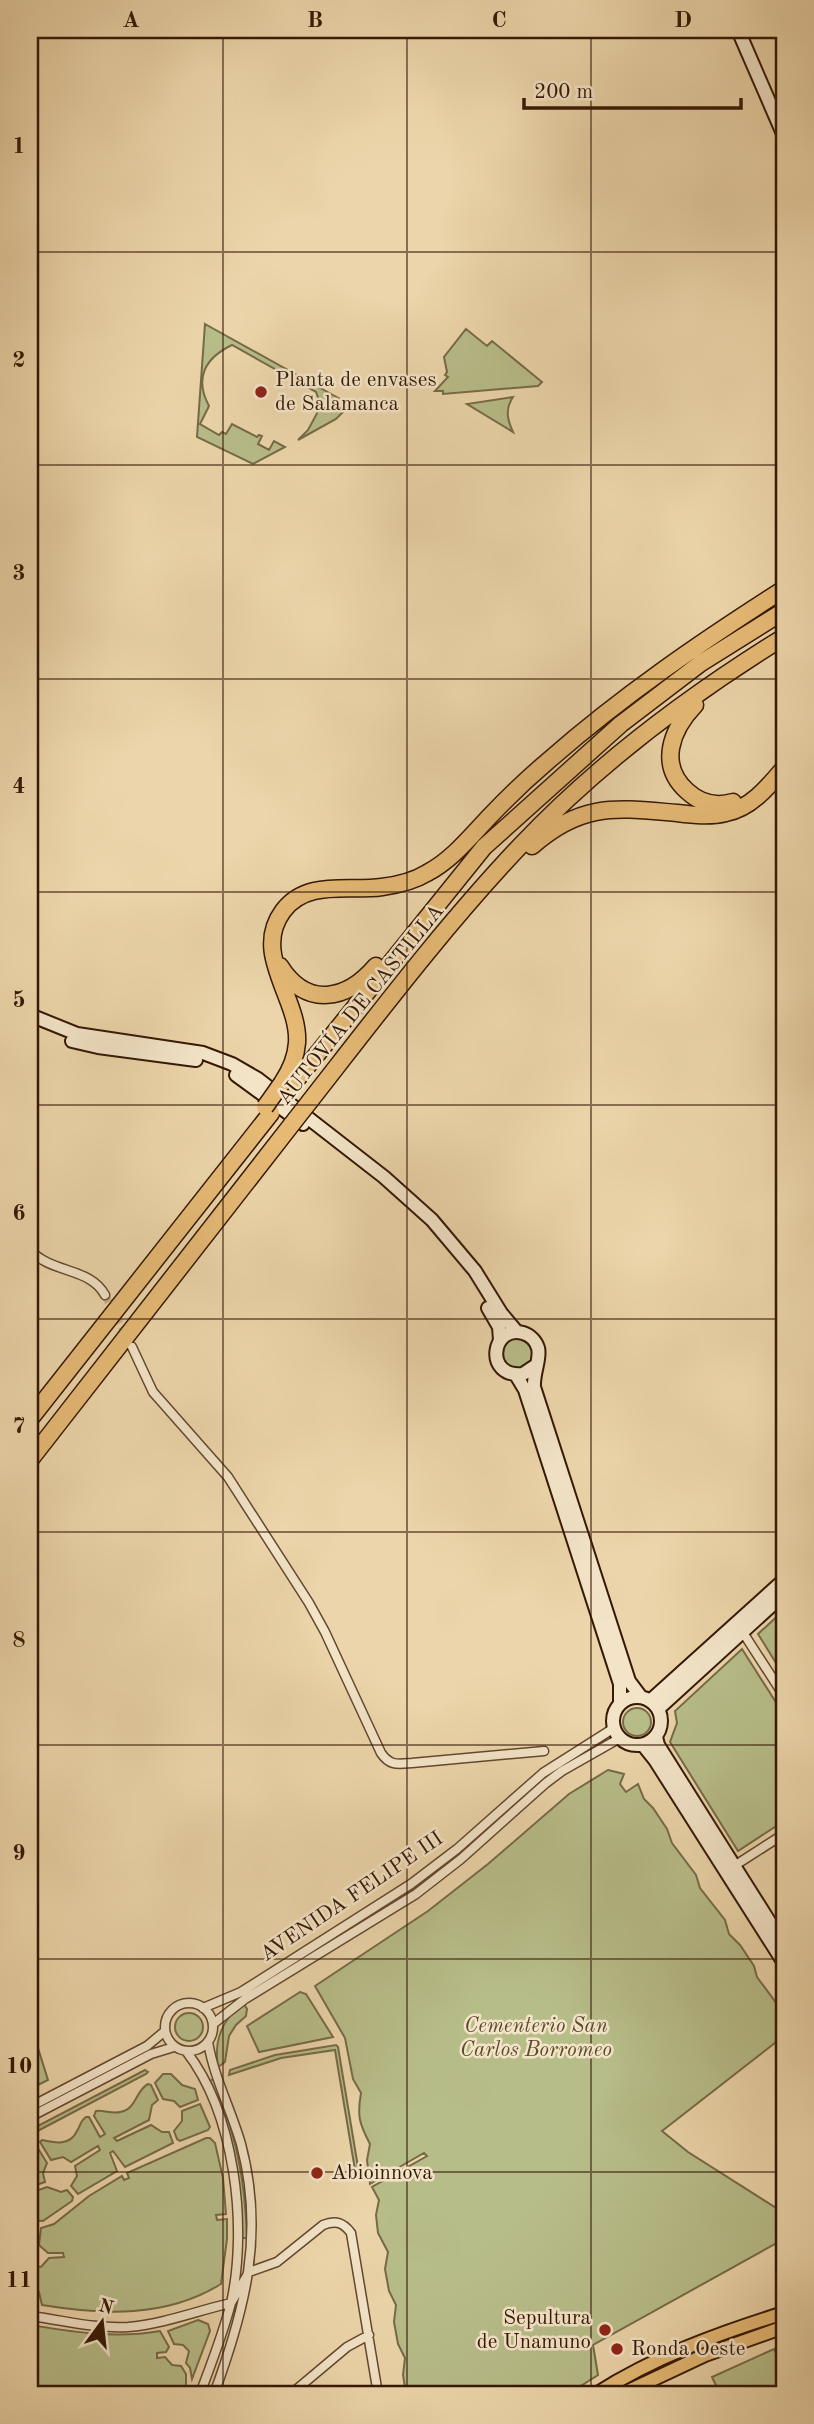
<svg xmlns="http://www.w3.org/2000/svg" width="814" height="2424" viewBox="0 0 814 2424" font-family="'Old Standard TT',serif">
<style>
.green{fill:#b7bd89;stroke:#766a47;stroke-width:2}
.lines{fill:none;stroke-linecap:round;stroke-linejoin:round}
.minor-tunnel{stroke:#c7af89;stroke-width:8;stroke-dasharray:8 4;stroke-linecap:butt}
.minor-casing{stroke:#63472e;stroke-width:11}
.secondary-casing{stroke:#351805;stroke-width:16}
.primary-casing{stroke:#351805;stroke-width:16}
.motorway-casing{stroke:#351805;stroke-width:19}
.minor{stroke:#f3e4c8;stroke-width:8}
.secondary{stroke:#f3e4c8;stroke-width:12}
.primary{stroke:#e6ba75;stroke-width:12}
.motorway{stroke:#e6ba75;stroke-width:16}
.motorway-bridge-casing{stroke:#351805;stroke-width:19;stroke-linecap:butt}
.motorway-bridge{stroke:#e6ba75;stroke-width:16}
.grid{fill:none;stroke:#351805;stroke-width:2;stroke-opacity:0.55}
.poi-dot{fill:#8f2418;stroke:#f3e4c8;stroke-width:2.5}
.labels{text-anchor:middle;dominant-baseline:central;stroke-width:5;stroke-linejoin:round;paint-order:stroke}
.poi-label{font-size:21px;fill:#351805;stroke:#f3e4c8;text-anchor:start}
.street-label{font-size:21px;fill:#351805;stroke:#f3e4c8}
.park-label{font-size:21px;font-style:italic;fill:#5c4a2d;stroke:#f3e4c8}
.neatline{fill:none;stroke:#351805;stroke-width:2.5}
.grid-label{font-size:23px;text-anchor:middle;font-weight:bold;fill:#351805}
</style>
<rect width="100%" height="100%" fill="#ecd5aa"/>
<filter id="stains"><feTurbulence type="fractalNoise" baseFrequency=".00286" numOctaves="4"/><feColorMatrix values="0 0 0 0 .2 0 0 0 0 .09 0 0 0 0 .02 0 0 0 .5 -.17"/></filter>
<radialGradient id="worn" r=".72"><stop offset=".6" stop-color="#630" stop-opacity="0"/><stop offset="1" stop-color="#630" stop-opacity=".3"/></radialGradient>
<path class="green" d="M 205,324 L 349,404 L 349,406 L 336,419 L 298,440 L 308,430 L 321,406 L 316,392 L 232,345 C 205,358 194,378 209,406 L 200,424 L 219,435 L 222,432 L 226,434 L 232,424 L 257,437 L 259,435 L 262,436 L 258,444 L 269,450 L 274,441 L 285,447 L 253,464 L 197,437 Z
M 466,329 L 487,346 L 492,341 L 542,382 L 538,386 L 443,394 L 443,391 L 435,391 L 448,377 L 445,375 L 447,372 L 444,357 Z
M 513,397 C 505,409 507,419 513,432 L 467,404 Z
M502 1354a16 16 0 1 1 32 0a16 16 0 1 1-32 0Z
M 784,1610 L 784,1676 L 758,1634 Z
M 742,1649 L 784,1715 L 784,1821 L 738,1851 L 670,1742 L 677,1723 L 675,1711 Z
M623 1722a14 14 0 1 1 28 0a14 14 0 1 1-28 0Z
M 608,1770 L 624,1774 L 620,1784 L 626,1792 L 638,1784 L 644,1799 L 653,1808 L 667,1829 L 672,1843 L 696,1875 L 700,1888 L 725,1920 L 729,1934 L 740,1945 L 754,1966 L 757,1977 L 783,2012 L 784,2046 L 780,2039 L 662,2131 L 688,2152 L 784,2213 L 784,2239 L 593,2345 L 598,2375 L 568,2394 L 471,2394 L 458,2389 L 447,2394 L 406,2394 L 403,2375 L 405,2358 L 398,2344 L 394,2322 L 396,2305 L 389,2291 L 385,2269 L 388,2252 L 378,2233 L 376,2215 L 379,2200 L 372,2187 L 427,2156 L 424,2153 L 370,2184 L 367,2160 L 370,2144 C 359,2123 357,2116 361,2093 L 353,2079 L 345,2038 L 315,1986 L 428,1911 L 488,1864 L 569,1794 Z
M 30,1969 L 32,1970 L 32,2029 L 48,2080 L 30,2089 Z
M 300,1992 L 306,1994 L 333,2037 L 259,2052 L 247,2026 Z
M 244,2004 L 247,2009 L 246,2016 L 236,2025 L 229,2036 L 225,2062 L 218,2067 C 214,2042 221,2019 244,2004 Z
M175 2027a14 14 0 1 1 28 0a14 14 0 1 1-28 0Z
M 336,2045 L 338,2047 L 359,2173 L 356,2176 L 335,2050 L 281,2058 L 229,2075 L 230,2070 L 275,2055 Z
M 145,2070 L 148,2072 L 146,2074 L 30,2135 L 30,2130 Z
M 163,2074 L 171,2074 L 182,2085 L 195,2089 L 198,2100 L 180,2107 L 174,2101 L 163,2099 L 155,2083 Z
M 214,2079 C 236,2138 245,2175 247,2238 L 242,2238 C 241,2177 231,2138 209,2081 Z
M 148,2084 L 151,2085 L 158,2100 L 152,2105 L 149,2120 L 114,2138 L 117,2141 L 151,2125 L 162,2132 L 169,2132 L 173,2143 L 125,2167 L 113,2151 L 110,2153 L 117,2171 L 78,2194 L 71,2186 L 77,2176 L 75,2166 L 100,2150 L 98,2146 L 71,2162 L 63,2157 L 51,2160 L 40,2142 L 42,2140 C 55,2143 70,2146 77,2131 C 81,2125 80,2121 86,2117 L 89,2117 L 100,2137 L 105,2134 L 94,2116 L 96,2111 C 104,2110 112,2114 120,2112 C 137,2109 135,2091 148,2084 Z
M 200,2104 L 210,2127 L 208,2130 L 180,2141 L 177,2139 L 174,2131 L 182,2121 L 182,2111 Z
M 206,2138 L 210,2138 L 215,2143 L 223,2178 L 226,2214 L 216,2215 L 217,2220 L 227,2219 L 227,2239 L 221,2284 C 166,2318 103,2315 42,2305 L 39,2292 L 30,2284 L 30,2265 L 41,2267 L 49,2258 L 64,2257 L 63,2253 L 48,2253 L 39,2245 L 41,2228 L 54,2224 L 89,2196 L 122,2176 L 124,2180 L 129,2178 L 127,2173 Z
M 32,2144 L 36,2145 L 47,2163 L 43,2173 L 45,2182 L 30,2187 L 30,2148 Z
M 47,2187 L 61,2192 L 67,2190 L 73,2197 L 72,2201 L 43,2221 L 30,2220 L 30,2193 Z
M 198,2320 L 208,2324 L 210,2331 L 192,2379 L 190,2368 L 186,2363 L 189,2351 L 183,2345 L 174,2344 L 168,2331 Z
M 30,2325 C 74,2332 115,2339 160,2331 L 169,2347 L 166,2352 L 157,2353 L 157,2358 L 165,2357 L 172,2365 L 181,2366 L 186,2374 L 186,2394 L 30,2394 Z
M 774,2349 L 784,2371 L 784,2394 L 720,2394 L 712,2377 Z"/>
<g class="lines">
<path class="minor-tunnel" d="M 105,1295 L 126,1336"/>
<g class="minor-casing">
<path id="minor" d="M 30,1250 C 52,1274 90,1267 105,1295
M 132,1347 L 153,1392 L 228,1477 L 309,1603 L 325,1632 L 381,1753 C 390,1766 397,1764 412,1763 L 544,1751
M 742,1631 L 784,1696
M 731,1868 L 784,1834
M165 2027a24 24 0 1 1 48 0a24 24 0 1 1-48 0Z
M 203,2008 L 241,1992 L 411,1884 L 457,1849 L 543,1773 L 614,1728
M 213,2024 L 245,1999 L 416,1894 L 461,1859 L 546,1783 L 562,1771 L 620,1738
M 208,2042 C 214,2078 231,2109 241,2144 C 265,2234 245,2310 214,2394
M 186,2051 C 235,2114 248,2226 231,2303 C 223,2334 211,2364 200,2394
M 30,2107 L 147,2046 L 165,2031
M 30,2117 L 151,2054 L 174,2047
M 30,2316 C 63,2320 94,2329 128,2327 C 164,2324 196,2311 231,2303 L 249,2272 L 277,2262 L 323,2225 C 335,2220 343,2222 351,2233 L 378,2394
M 291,2394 L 347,2347 L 369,2335"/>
</g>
<g class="secondary-casing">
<path id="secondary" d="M 738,30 L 784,136
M 30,1015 L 77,1034 L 203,1053 L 232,1064 L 258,1079 L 384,1177 L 432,1220 L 475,1271 L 501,1313 L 517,1332
M 72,1041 L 98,1047 L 196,1060
M 236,1075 L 303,1124
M 488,1308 L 499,1327 L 500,1340
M 535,1366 L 523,1374 C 483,1378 492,1324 523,1333 C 530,1335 536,1341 538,1348 C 541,1358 533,1373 534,1387 L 629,1681 L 641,1697
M 516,1375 L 525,1390 L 620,1684 L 620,1704
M613 1721a24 24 0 1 1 48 0a24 24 0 1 1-48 0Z
M 650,1701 L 784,1580
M 658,1709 L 784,1594
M 656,1737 L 658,1745 L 784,1945
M 643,1745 L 655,1760 L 784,1963"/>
</g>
<g class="primary-casing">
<path id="primary" d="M 596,2394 C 654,2357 719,2333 784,2313
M 622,2394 L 705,2355 L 784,2327"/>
</g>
<g class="motorway-casing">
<path id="motorway" d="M 695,705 C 671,730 658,765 687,791 C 700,803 716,807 733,802
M 532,846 C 582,802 616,808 677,813 C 693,815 710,817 726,813 C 751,808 768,787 784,768
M 280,966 C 307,1009 347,1000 376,966
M 282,1083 C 290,1071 296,1058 297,1043 C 300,999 251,954 283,911 C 307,879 348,892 382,887 C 397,885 414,881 427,873 C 452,860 471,836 490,816 C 508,797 528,778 548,761 C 622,696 701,642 784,589
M 289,1089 L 484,847 L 621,724 L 701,663 L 784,611
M 310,1101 C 378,1014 446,924 522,844 C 599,763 690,695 784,637
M 30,1419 L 271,1113
M 30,1460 L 292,1124"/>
</g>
<use href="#minor" class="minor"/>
<use href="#secondary" class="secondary"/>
<use href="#primary" class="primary"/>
<use href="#motorway" class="motorway"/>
<g class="motorway-bridge-casing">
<path id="motorway-bridge" d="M 265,1107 L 282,1083
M 292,1124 L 310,1101"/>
</g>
<use href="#motorway-bridge" class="motorway-bridge"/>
</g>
<path class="grid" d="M 223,30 L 223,2394M 407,30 L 407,2394M 591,30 L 591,2394M 30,252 L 784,252M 30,465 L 784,465M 30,679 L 784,679M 30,892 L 784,892M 30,1105 L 784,1105M 30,1319 L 784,1319M 30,1532 L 784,1532M 30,1745 L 784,1745M 30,1959 L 784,1959M 30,2172 L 784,2172"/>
<g class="poi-dot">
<circle cx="261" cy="392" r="7"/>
<circle cx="317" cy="2173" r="7"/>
<circle cx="605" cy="2330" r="7"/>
<circle cx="617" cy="2349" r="7"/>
</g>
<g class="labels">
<g class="poi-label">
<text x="275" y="380">Planta de envases<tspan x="275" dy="24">de Salamanca</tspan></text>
<text x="331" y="2173">Abioinnova</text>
<text x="591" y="2318" text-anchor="end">Sepultura<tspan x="591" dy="24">de Unamuno</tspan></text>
<text x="631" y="2349">Ronda Oeste</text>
</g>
<g class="street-label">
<text transform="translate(361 1005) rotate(-51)">AUTOVÍA DE CASTILLA</text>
<text transform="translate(352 1897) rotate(-34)">AVENIDA FELIPE III</text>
</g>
<g class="park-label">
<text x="536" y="2026">Cementerio San<tspan x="536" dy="24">Carlos Borromeo</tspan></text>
</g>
</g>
<rect width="814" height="2424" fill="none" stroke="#ecd5aa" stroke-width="77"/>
<g transform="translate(102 2322) rotate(15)" stroke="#f3e4c8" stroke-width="5" paint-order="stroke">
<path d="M0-5L12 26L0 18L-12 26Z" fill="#351805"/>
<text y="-10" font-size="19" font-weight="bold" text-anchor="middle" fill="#351805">N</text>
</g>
<path d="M524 98v10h217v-10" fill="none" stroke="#351805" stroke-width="3.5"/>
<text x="534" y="98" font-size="21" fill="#351805" stroke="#f3e4c8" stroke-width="5" paint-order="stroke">200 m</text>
<rect x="38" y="38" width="738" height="2348" class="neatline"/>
<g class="grid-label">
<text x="131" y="27">A</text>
<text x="315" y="27">B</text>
<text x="499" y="27">C</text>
<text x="683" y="27">D</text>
<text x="19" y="153">1</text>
<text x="19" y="367">2</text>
<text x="19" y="580">3</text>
<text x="19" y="793">4</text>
<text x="19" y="1007">5</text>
<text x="19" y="1220">6</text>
<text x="19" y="1433">7</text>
<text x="19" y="1647">8</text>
<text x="19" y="1860">9</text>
<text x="19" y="2073">10</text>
<text x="19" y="2287">11</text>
</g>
<rect width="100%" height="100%" filter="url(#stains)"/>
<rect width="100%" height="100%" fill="url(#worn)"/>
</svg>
